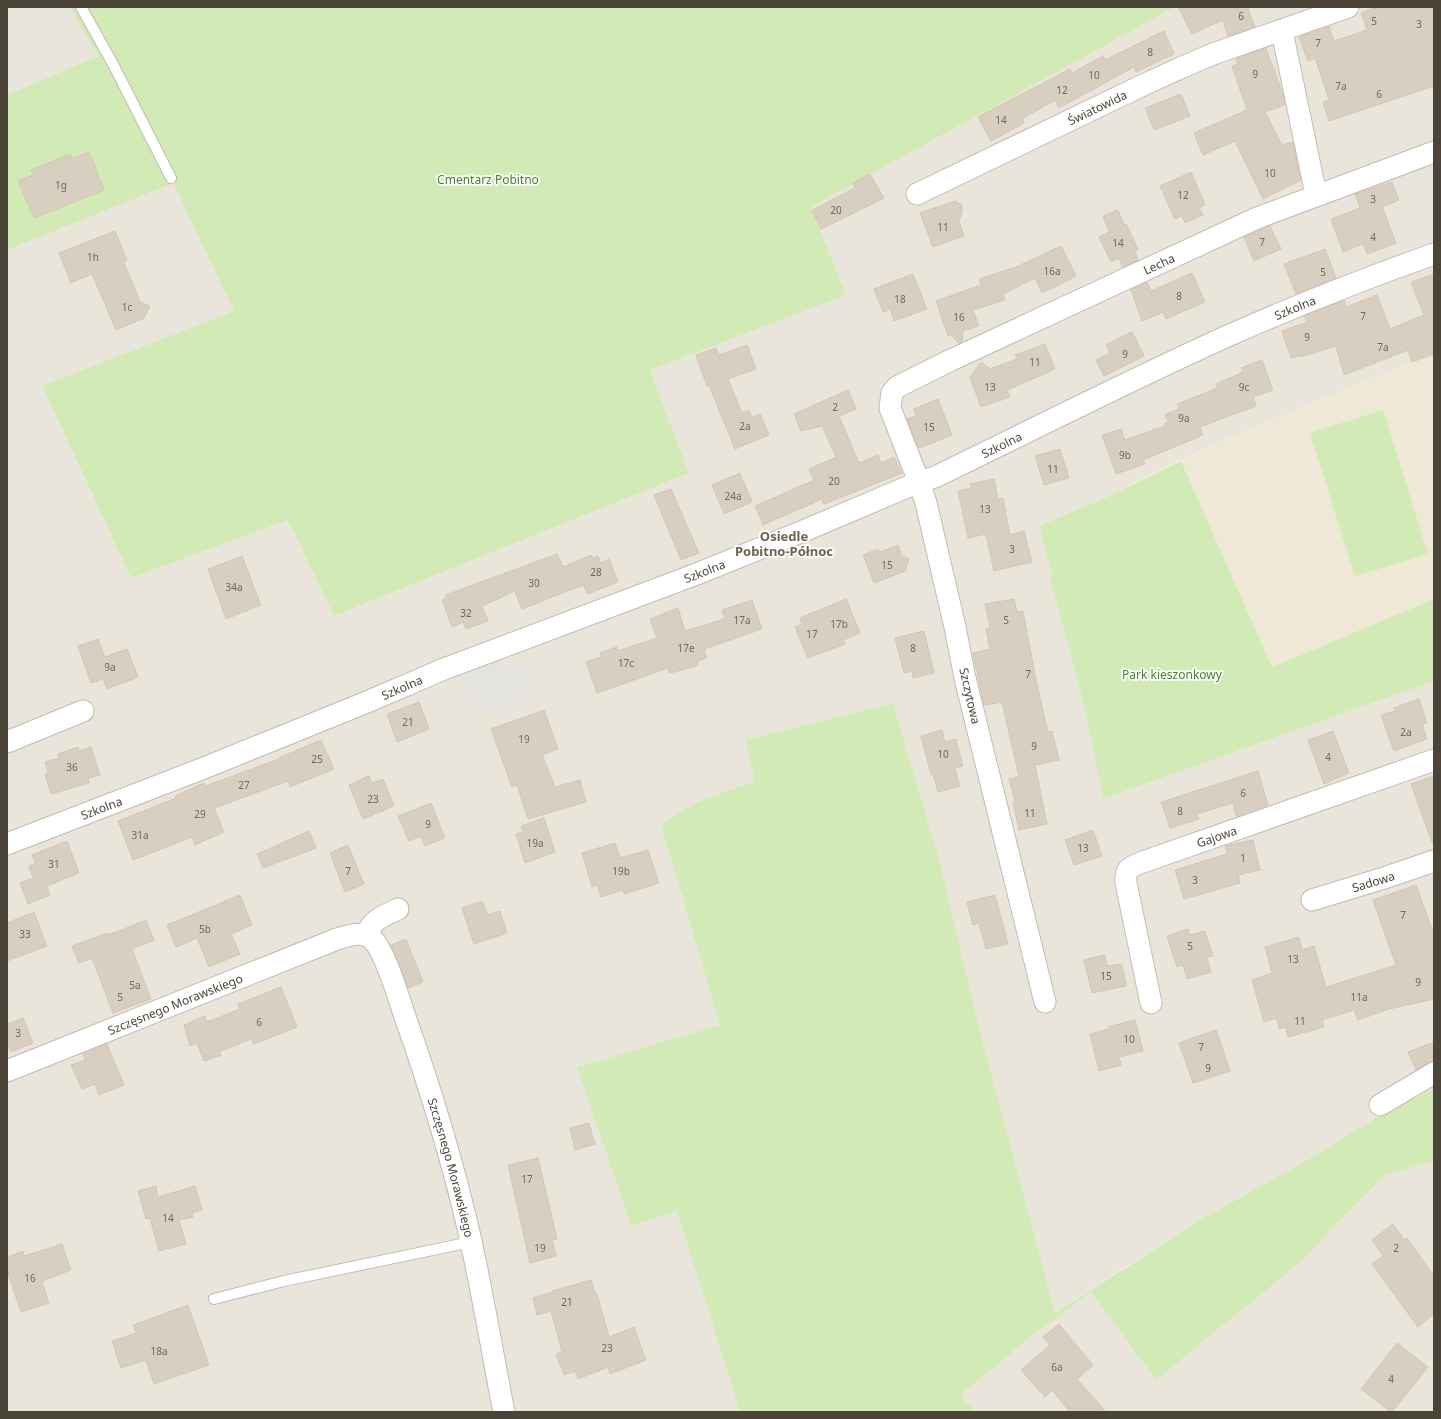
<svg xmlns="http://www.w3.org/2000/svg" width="1441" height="1419" viewBox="0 0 1441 1419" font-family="'Noto Sans',sans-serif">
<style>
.residential{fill:#eae5da}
.education{fill:#efe8d6}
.green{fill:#d2eab5}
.parking{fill:#e5e3e0}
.building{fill:#d8cfc1;stroke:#d3c7b4}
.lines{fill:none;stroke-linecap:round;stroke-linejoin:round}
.service-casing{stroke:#c2bbae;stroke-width:12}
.minor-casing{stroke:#c2bbae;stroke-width:23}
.service{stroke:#fff;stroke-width:10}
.minor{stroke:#fff;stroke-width:21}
.labels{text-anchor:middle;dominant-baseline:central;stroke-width:3.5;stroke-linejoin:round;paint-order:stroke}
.number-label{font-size:10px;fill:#6e675b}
.street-label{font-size:12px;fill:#4b4439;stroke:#fff}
.park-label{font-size:12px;fill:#4a7f2a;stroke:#fff}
.neighbourhood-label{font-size:13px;font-weight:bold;fill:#6e6250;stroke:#fff}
</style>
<rect width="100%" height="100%" fill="#f6f3ec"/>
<path class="residential" d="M 7,7 L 70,7 L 98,56 L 7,95 Z
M 1175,7 L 1434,7 L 1434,354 L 1370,379 L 1232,437 L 1170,465 L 1109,496 L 1039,526 L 1052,575 L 1049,576 L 1069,644 L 1099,772 L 1103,799 L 1434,681 L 1434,1089 L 1384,1113 L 1304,1162 L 1200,1220 L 1105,1280 L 1055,1313 L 979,1027 L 939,859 L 893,703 L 745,740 L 755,781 L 697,802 L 661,825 L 720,1025 L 577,1067 L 631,1226 L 677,1211 L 740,1412 L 7,1412 L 7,250 L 173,182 L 234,311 L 42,387 L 131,578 L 288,520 L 334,616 L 689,473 L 650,370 L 846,295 L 811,207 Z
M 1434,1161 L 1434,1412 L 975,1412 L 961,1395 L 1028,1339 L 1091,1292 L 1156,1380 L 1297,1265 L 1385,1175 Z"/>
<path class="education" d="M 1434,354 L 1434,599 L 1272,667 L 1181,461 L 1232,437 L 1370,379 Z"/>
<path class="green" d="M 70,7 L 1175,7 L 811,207 L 846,295 L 650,370 L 689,473 L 334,616 L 288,520 L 131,578 L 42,386 L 234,311 L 173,183 L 7,250 L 7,95 L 98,56 Z
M 1383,410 L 1428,554 L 1355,576 L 1310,433 Z
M 1181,461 L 1272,667 L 1434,599 L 1434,681 L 1103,799 C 1090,723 1070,649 1049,576 L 1052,575 L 1039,526 L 1109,496 Z
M 893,703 L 939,859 L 979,1027 L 1055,1313 L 1200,1220 L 1304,1162 L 1384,1113 L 1434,1089 L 1434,1161 L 1385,1175 L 1297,1265 L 1156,1380 L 1091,1292 L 1028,1339 L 961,1395 L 975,1412 L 740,1412 L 677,1211 L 631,1226 L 577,1067 L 720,1025 L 661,825 L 697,802 L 755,781 L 745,740 Z"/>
<path class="parking" d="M 499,655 L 504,669 L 523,661 L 535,694 L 475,716 L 458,670 Z"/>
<path class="building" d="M 1178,7 L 1252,7 L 1248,9 L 1255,27 L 1228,36 L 1223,20 L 1192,34 Z
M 1376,7 L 1434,7 L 1434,86 L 1329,121 L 1323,102 L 1329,100 L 1315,58 L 1308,61 L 1299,37 L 1329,26 L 1334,41 L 1367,30 L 1361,13 Z
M 1164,31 L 1174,54 L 1136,72 L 1134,67 L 1059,108 L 1055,100 L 1022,119 L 1024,123 L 991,141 L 978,117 L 1070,69 L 1072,73 L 1103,56 L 1105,60 Z
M 1266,48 L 1283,94 L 1285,105 L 1265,112 L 1282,145 L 1293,142 L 1301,180 L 1263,199 L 1235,141 L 1203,155 L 1194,133 L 1247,110 L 1232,66 L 1238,64 L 1236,59 Z
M 1181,94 L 1190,116 L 1154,130 L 1145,108 Z
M 89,152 L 104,190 L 34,218 L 18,181 L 33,175 L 31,170 L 70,154 L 72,159 Z
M 1191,172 L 1205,205 L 1199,208 L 1203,215 L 1185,223 L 1182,216 L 1175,219 L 1160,186 Z
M 870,174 L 884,198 L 821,229 L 812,210 L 855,188 L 853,183 Z
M 1392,182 L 1399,200 L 1382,207 L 1396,243 L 1367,254 L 1363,244 L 1343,252 L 1331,219 L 1360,208 L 1355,194 Z
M 955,201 L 962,205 L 962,212 L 959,221 L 964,236 L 933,247 L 920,213 Z
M 1118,210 L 1124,225 L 1126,224 L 1138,249 L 1135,251 L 1138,260 L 1122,267 L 1119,258 L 1111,262 L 1099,237 L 1109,232 L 1103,216 Z
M 1270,226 L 1281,249 L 1254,261 L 1244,237 Z
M 115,231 L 127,260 L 124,262 L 140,302 L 150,306 L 144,318 L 116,330 L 92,274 L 71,283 L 59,253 Z
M 1061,246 L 1076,276 L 1042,293 L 1035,278 L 1003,294 L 1005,300 L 973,310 L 979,326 L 963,331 L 962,342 L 959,343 L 951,335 L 948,336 L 936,301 L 981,285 L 979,279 L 1016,267 Z
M 1325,249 L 1336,278 L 1296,294 L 1284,264 Z
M 1192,273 L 1205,302 L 1166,319 L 1163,312 L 1142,321 L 1131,290 L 1147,282 L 1151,291 Z
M 913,274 L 927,309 L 894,321 L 890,309 L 883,312 L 874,289 Z
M 1434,274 L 1434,354 L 1412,362 L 1408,350 L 1344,375 L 1336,346 L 1301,357 L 1301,355 L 1291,358 L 1282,331 L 1307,322 L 1304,316 L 1344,300 L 1346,307 L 1377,295 L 1390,329 L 1424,315 L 1411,282 Z
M 1132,332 L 1144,356 L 1104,376 L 1096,360 L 1110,353 L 1106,345 Z
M 1045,344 L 1055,369 L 1007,390 L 1010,397 L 981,407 L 970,377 L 981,362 L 990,369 L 1017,359 L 1015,355 Z
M 747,345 L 756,369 L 728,379 L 742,413 L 749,410 L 752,418 L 760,414 L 769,435 L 735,449 L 709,385 L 707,386 L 696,355 L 716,348 L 719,355 Z
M 1262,360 L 1273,390 L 1253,397 L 1256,406 L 1200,427 L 1203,435 L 1143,460 L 1145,464 L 1116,474 L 1102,435 L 1121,429 L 1125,440 L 1165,426 L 1164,424 L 1168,422 L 1165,415 L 1179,409 L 1177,404 L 1217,388 L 1216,384 L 1243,372 L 1241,368 Z
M 848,390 L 856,409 L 839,416 L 859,463 L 878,455 L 881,463 L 894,457 L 902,473 L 824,504 L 822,499 L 763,525 L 755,506 L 814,480 L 809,469 L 836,457 L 822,426 L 801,431 L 794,414 Z
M 938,399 L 952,435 L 919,448 L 907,419 L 916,416 L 914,409 Z
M 1060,449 L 1069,478 L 1044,485 L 1035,456 Z
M 740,473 L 752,502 L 724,514 L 712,485 Z
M 994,479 L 998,499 L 1003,498 L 1010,535 L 1024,531 L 1032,562 L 994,571 L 986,534 L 968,538 L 958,491 L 971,488 L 970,484 Z
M 671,489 L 699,553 L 681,560 L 654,495 Z
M 898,545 L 902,556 L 909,559 L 905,571 L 874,583 L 863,555 L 878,549 L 880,552 Z
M 557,554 L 563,567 L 591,555 L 593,558 L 598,556 L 601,563 L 609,559 L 618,582 L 588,594 L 583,585 L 522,609 L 515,591 L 482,606 L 488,621 L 466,629 L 463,622 L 452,627 L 442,600 L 447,598 L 446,595 Z
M 242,556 L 261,605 L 226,619 L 208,569 Z
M 846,599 L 860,633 L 843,640 L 845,644 L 808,658 L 795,627 L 802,624 L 800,618 Z
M 1014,599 L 1017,612 L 1023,611 L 1036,680 L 1045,720 L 1048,732 L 1052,731 L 1059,760 L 1035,765 L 1047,824 L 1019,830 L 1013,802 L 1015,801 L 1009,779 L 1019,777 L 1002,702 L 984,705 L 973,653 L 990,649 L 986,629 L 990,628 L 985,604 Z
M 752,600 L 762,629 L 704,649 L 707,658 L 698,661 L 697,666 L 670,673 L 668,668 L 597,693 L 586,662 L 601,657 L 600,653 L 617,647 L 618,651 L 657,638 L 650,619 L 678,608 L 685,631 L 725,619 L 722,610 Z
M 924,631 L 934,673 L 913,678 L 912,671 L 904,673 L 895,638 Z
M 98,639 L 105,657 L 127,649 L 138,677 L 107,689 L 103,679 L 91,683 L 78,646 Z
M 1419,699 L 1427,723 L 1422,725 L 1427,739 L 1394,751 L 1381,715 L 1395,711 L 1394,708 Z
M 419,702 L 429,729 L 397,742 L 387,714 Z
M 544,710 L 558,749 L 542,755 L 555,787 L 580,780 L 586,802 L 528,819 L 517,785 L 512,787 L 491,729 Z
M 942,730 L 945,742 L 956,739 L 963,766 L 955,768 L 960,786 L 938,792 L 933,774 L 931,775 L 921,736 Z
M 1333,731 L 1349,773 L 1324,784 L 1308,740 Z
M 321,740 L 334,769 L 290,787 L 288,781 L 214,808 L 224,832 L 195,845 L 192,837 L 133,860 L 118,821 L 176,798 L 175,796 L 204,783 L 205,786 L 279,759 L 279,758 Z
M 78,747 L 79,751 L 91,747 L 100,775 L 88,778 L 89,783 L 51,794 L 45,774 L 48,773 L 45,762 L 59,758 L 58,754 Z
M 1258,771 L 1268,805 L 1236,816 L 1233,803 L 1197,814 L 1199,819 L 1170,828 L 1161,802 Z
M 369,776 L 372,783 L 383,779 L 394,806 L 363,819 L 349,785 Z
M 1434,776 L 1434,841 L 1432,842 L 1411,784 Z
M 431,803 L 445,838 L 425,846 L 421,836 L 409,841 L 398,816 Z
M 544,818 L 555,852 L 525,863 L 516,834 L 523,832 L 521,826 Z
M 1093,830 L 1102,856 L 1074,865 L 1065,840 Z
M 309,831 L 316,848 L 263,868 L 257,854 Z
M 1253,840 L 1260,870 L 1238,875 L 1240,883 L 1184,899 L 1175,870 L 1227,854 L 1225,846 Z
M 67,841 L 79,873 L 47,886 L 50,895 L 28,904 L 20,883 L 33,878 L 29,866 L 35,863 L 32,855 Z
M 615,843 L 620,858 L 648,850 L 659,883 L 624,894 L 623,890 L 601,897 L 597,885 L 592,887 L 582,853 Z
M 348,845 L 364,884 L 345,892 L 330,853 Z
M 1416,885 L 1434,935 L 1434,999 L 1389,1009 L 1358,1020 L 1354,1010 L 1322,1020 L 1324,1027 L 1288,1037 L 1286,1027 L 1279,1029 L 1277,1018 L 1264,1022 L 1252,980 L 1272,973 L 1265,947 L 1299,937 L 1302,950 L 1314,946 L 1326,987 L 1396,965 L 1373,900 Z
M 240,895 L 252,925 L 231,934 L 240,954 L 209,967 L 197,938 L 176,947 L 167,925 Z
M 995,895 L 1008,944 L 986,949 L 979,923 L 973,925 L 967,902 Z
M 482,901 L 488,915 L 500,911 L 507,933 L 474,944 L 462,908 Z
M 34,912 L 47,946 L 7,961 L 7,923 Z
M 146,920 L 154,940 L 132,949 L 151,999 L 113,1013 L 92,958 L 79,963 L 72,946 L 108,933 L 109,935 Z
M 1188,929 L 1190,935 L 1205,931 L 1213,956 L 1207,957 L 1211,972 L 1187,979 L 1183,965 L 1177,967 L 1167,936 Z
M 406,939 L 423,982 L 408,988 L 391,945 Z
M 1105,955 L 1107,966 L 1122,964 L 1126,986 L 1092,993 L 1084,960 Z
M 281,987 L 297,1027 L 254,1044 L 251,1039 L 219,1052 L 221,1055 L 204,1061 L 197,1043 L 190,1046 L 184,1025 L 205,1016 L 207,1022 L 240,1009 L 238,1004 Z
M 23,1018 L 33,1043 L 11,1052 L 7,1042 L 7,1024 Z
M 1135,1020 L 1143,1051 L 1119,1057 L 1121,1065 L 1099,1071 L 1090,1034 L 1109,1029 L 1108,1027 Z
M 1216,1030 L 1230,1071 L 1193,1083 L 1179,1043 Z
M 1434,1042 L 1434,1061 L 1428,1063 L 1416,1070 L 1408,1052 Z
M 107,1044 L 124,1085 L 99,1095 L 95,1084 L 82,1089 L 71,1065 L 85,1060 L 83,1054 Z
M 589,1123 L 595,1144 L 575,1150 L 570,1128 Z
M 538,1158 L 557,1239 L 552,1240 L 556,1256 L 530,1263 L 508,1165 Z
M 156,1186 L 158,1197 L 195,1186 L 202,1210 L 192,1213 L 193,1217 L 179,1220 L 186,1244 L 159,1251 L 150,1218 L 146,1219 L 138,1191 Z
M 1393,1224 L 1404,1240 L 1407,1238 L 1434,1276 L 1434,1314 L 1418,1327 L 1372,1264 L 1383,1256 L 1372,1240 Z
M 62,1244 L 71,1270 L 42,1281 L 49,1303 L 21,1312 L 7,1271 L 7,1257 L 23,1251 L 24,1256 Z
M 591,1280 L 595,1294 L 597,1294 L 609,1337 L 634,1327 L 646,1360 L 610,1374 L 608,1367 L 578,1379 L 575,1371 L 564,1375 L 556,1354 L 562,1351 L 551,1311 L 537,1315 L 533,1298 L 552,1292 L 552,1291 Z
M 188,1305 L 209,1365 L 154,1384 L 146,1360 L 121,1368 L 112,1341 L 136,1333 L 133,1325 Z
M 1059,1324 L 1093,1365 L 1077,1379 L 1106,1412 L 1070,1412 L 1052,1390 L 1045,1397 L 1021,1370 L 1050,1345 L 1043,1337 Z
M 1397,1343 L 1428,1367 L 1392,1412 L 1391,1412 L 1361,1389 Z"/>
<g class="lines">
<g class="service-casing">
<path id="service" d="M 81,7 L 114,66 L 171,178
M 214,1299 L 284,1281 L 471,1242"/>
</g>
<g class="minor-casing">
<g id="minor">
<path d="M 1282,31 L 1316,195"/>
<path id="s1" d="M 917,194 L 1139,87 L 1178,69 L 1213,54 L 1348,7"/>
<path d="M 7,742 L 83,711"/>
<path id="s2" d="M 7,844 L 204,768 L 367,702 L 444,669 L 694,575 L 801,532 L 919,482 L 935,477 C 1034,429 1132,379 1232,334 C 1298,305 1366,278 1434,254"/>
<path id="s3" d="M 1312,900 L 1384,878 L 1434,861"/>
<path d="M 366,935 C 374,918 382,917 398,909"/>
<path id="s4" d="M 1045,1002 L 965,678 L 955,627 L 926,503 L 919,482 L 890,408 L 892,393 L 897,387 L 949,361 L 1257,218 L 1434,152"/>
<path id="s5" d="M 1151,1003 L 1126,883 C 1125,870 1128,868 1140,863 L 1434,760"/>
<path id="s6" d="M 7,1071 L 337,939 C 348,936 362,930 372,939 C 385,951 398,996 404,1014 C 429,1084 451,1156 468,1228 C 482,1289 492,1351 504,1412"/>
<path d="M 1380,1105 L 1434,1073"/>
</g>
</g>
<use href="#service" class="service"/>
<use href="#minor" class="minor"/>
</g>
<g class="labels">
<g class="number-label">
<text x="1241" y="16">6</text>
<text x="1374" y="21">5</text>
<text x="1419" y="24">3</text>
<text x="1318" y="43">7</text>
<text x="1150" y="52">8</text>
<text x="1255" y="74">9</text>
<text x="1094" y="75">10</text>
<text x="1341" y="86">7a</text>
<text x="1062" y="90">12</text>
<text x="1379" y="94">6</text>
<text x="1001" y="120">14</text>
<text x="1270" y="173">10</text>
<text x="61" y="185">1g</text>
<text x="1183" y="195">12</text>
<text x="1373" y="199">3</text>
<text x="836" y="210">20</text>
<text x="943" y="227">11</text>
<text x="1373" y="237">4</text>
<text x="1262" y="242">7</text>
<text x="1118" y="243">14</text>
<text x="93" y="257">1h</text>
<text x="1052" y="271">16a</text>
<text x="1323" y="272">5</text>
<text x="1179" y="296">8</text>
<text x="900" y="299">18</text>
<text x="127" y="307">1c</text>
<text x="1363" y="316">7</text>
<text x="959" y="317">16</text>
<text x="1307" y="337">9</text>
<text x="1383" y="347">7a</text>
<text x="1125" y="354">9</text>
<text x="1035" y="362">11</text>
<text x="990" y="387">13</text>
<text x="1244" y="387">9c</text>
<text x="835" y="407">2</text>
<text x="1184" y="418">9a</text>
<text x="745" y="426">2a</text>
<text x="929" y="427">15</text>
<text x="1125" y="455">9b</text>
<text x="1053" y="469">11</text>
<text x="834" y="481">20</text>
<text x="733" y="496">24a</text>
<text x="985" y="509">13</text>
<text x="1012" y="549">3</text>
<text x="887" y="565">15</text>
<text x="596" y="572">28</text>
<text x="534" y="583">30</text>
<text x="234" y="587">34a</text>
<text x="466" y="613">32</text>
<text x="742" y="620">17a</text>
<text x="1006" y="620">5</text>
<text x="839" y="624">17b</text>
<text x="812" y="634">17</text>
<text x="686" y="648">17e</text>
<text x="913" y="648">8</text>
<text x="626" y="663">17c</text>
<text x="110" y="667">9a</text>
<text x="1028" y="674">7</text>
<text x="408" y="722">21</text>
<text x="1406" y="732">2a</text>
<text x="524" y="739">19</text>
<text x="1034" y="746">9</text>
<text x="943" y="754">10</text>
<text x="1328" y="757">4</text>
<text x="317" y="759">25</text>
<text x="72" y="767">36</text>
<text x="244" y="785">27</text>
<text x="1243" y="793">6</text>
<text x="373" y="799">23</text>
<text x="1180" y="811">8</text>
<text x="1030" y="813">11</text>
<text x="200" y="814">29</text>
<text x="428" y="824">9</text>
<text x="140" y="835">31a</text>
<text x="535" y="843">19a</text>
<text x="1083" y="848">13</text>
<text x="1243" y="858">1</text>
<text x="54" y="864">31</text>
<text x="348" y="871">7</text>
<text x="621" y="871">19b</text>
<text x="1195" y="880">3</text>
<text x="1403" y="915">7</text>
<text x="205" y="929">5b</text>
<text x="25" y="934">33</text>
<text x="1190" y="946">5</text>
<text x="1293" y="959">13</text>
<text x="1106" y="976">15</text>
<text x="1418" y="982">9</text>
<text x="135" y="985">5a</text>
<text x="120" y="997">5</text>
<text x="1359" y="997">11a</text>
<text x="1300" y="1021">11</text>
<text x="259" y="1022">6</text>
<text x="18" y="1033">3</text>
<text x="1129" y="1039">10</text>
<text x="1201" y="1047">7</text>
<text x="1208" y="1068">9</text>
<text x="527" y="1179">17</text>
<text x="168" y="1218">14</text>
<text x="540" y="1248">19</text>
<text x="1396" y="1248">2</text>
<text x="30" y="1278">16</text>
<text x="567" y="1302">21</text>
<text x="607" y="1348">23</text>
<text x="159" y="1351">18a</text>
<text x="1057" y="1367">6a</text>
<text x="1391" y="1379">4</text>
</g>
<g class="street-label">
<text stroke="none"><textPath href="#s1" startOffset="200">Światowida</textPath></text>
<text stroke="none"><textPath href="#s4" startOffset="927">Lecha</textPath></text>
<text stroke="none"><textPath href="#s2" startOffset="1396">Szkolna</textPath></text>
<text stroke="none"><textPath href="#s2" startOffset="1072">Szkolna</textPath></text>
<text stroke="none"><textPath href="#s2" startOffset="749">Szkolna</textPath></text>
<text stroke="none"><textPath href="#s2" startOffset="425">Szkolna</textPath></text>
<text transform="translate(970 696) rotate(77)">Szczytowa</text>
<text stroke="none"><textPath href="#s2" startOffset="101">Szkolna</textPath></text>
<text stroke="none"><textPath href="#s5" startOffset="231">Gajowa</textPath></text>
<text stroke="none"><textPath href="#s3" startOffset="64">Sadowa</textPath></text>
<text stroke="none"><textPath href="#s6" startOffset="181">Szczęsnego Morawskiego</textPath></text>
<text stroke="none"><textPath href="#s6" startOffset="635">Szczęsnego Morawskiego</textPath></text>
</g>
<g class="park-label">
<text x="488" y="179">Cmentarz Pobitno</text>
<text x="1172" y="674">Park kieszonkowy</text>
</g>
<g class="neighbourhood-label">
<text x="784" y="536">Osiedle<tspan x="784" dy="15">Pobitno-Północ</tspan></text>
</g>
</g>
<rect width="1441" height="1419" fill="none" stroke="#4b4439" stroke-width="16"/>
</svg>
